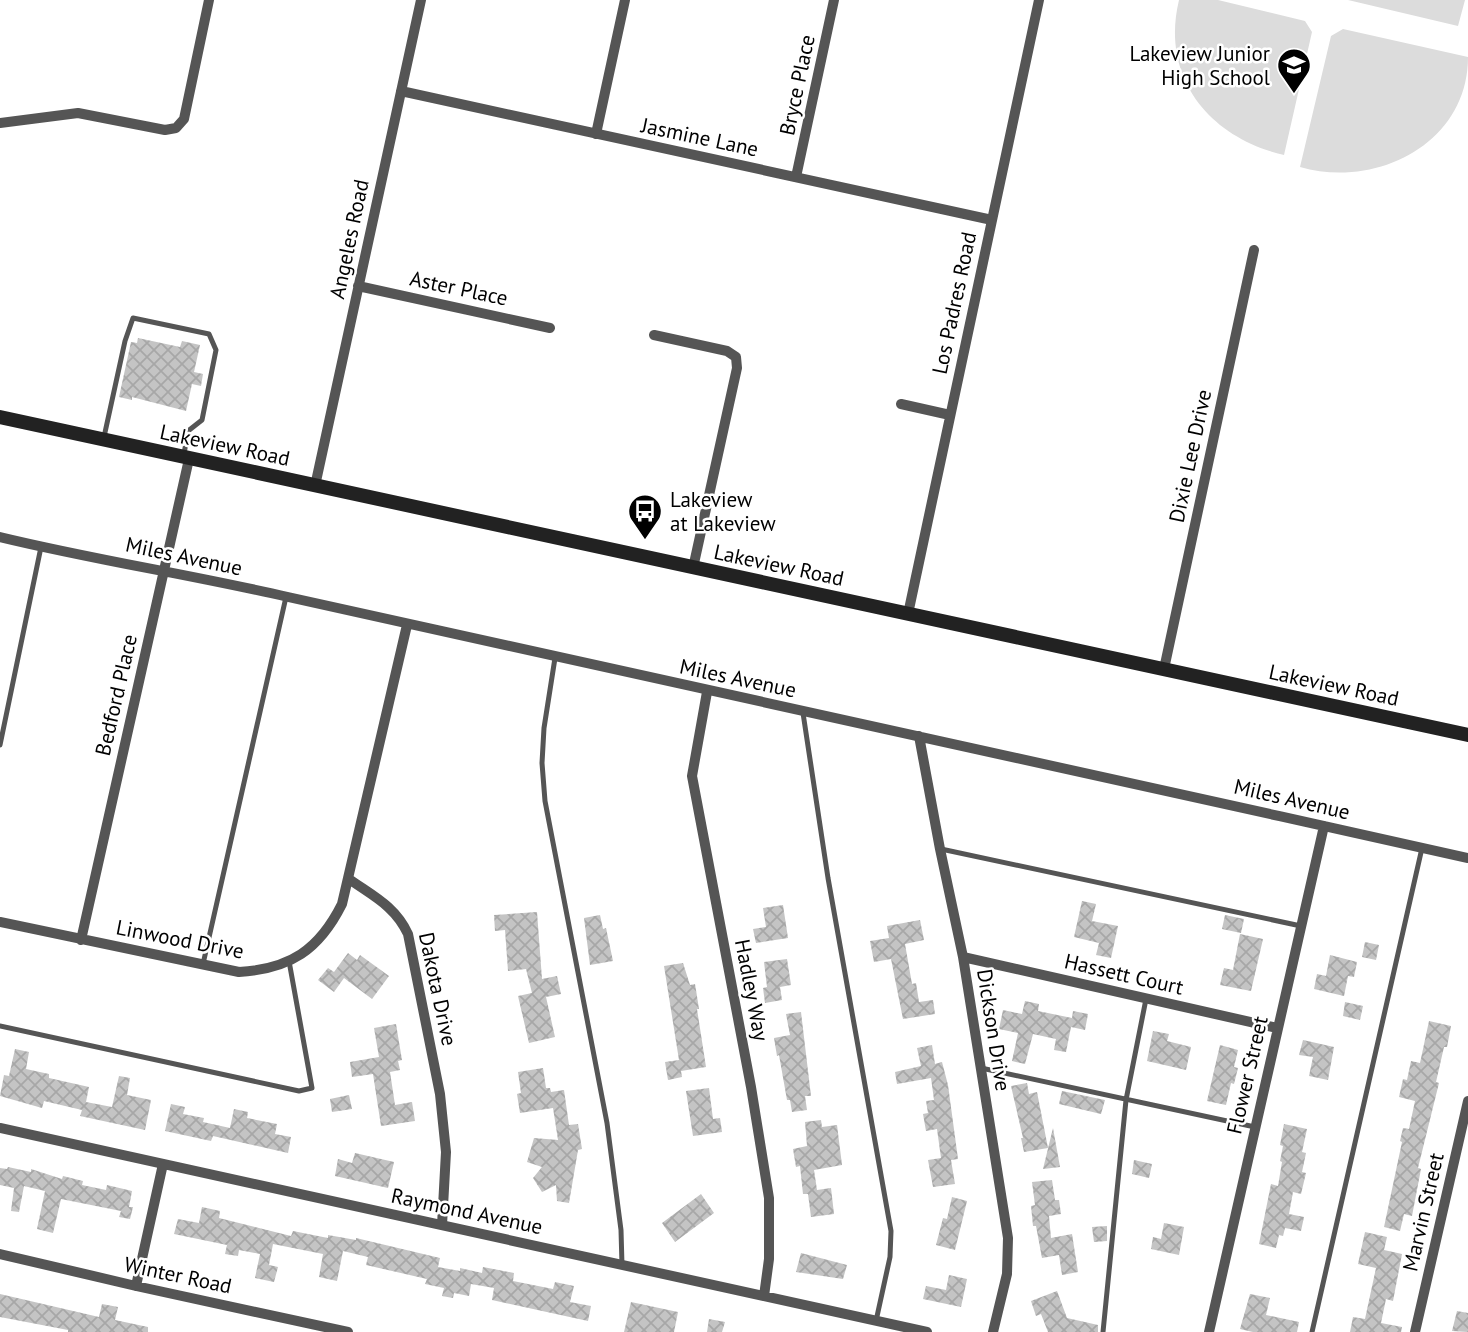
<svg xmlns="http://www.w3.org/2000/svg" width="1468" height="1332" viewBox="0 0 1468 1332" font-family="'PT Sans',sans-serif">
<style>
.pitch{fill:#dcdcdc}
.building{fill:url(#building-cross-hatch)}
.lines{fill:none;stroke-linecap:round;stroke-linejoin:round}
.lane{stroke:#555;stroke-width:5}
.street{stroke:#555;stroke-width:10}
.secondary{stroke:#222;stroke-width:14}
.labels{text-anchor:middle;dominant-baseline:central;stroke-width:5;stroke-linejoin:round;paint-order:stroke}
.poi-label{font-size:21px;fill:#000;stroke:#fff;text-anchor:end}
.street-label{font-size:21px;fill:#000;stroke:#fff}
</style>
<defs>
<pattern id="building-cross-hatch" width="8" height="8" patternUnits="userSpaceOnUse" patternTransform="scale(1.75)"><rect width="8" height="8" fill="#c4c4c4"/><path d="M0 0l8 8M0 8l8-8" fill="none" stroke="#a7a7a7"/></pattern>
</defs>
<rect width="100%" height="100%" fill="#fff"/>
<path class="pitch" d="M 1179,0 L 1218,0 L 1305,21 L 1312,32 L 1284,155 C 1210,138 1160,78 1179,0 Z
M 1348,0 L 1465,0 L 1458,26 Z
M 1343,29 L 1468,57 C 1468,144 1376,189 1300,167 L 1331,36 Z"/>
<path class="building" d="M 138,338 L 180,347 L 182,341 L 200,345 L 194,372 L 203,374 L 201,386 L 192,384 L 186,411 L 132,397 L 132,400 L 119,397 L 131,342 L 137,343 Z
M 1082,901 L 1096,904 L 1092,921 L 1118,926 L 1111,958 L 1096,955 L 1099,943 L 1074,937 Z
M 783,905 L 788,938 L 756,943 L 753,929 L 766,927 L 763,908 Z
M 537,912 L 542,979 L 557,976 L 561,994 L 546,997 L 555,1037 L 529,1043 L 518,996 L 532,993 L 526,969 L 508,971 L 505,930 L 495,931 L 494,915 Z
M 600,915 L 603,929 L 606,928 L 613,961 L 590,965 L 584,918 Z
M 1225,915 L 1244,919 L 1241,933 L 1222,929 Z
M 920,920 L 924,940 L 905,944 L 912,984 L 916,983 L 919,1002 L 933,1000 L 935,1014 L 903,1019 L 891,959 L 874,962 L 870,941 L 889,938 L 887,926 Z
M 1240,934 L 1263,939 L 1251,991 L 1220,985 L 1224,968 L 1233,970 Z
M 1365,942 L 1379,945 L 1376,960 L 1362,957 Z
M 348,953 L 357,960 L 360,955 L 389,976 L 372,999 L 344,978 L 334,992 L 318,980 L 328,968 L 334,972 Z
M 1330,955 L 1357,962 L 1354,977 L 1348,976 L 1344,996 L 1314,989 L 1317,974 L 1326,976 Z
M 787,959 L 791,985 L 780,987 L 782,1000 L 765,1003 L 763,988 L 767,987 L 764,962 Z
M 683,963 L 690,985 L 695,984 L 696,990 L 699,1009 L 697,1009 L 706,1067 L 681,1071 L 682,1077 L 668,1080 L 665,1062 L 679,1060 L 664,966 Z
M 1025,1001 L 1039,1004 L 1038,1011 L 1072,1018 L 1073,1011 L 1088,1014 L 1085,1030 L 1071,1027 L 1066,1052 L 1054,1050 L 1056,1039 L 1033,1034 L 1025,1064 L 1012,1061 L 1018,1033 L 999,1029 L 1003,1010 L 1022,1014 Z
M 1345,1002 L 1363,1006 L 1360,1020 L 1343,1016 Z
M 801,1012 L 811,1096 L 805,1096 L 807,1110 L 792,1112 L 790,1100 L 787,1100 L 779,1055 L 777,1056 L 774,1038 L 790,1035 L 786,1014 Z
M 1429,1021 L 1451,1026 L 1447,1047 L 1444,1047 L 1436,1082 L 1439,1083 L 1418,1168 L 1421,1169 L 1412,1216 L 1404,1214 L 1400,1231 L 1384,1227 L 1402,1142 L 1400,1141 L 1403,1128 L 1409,1129 L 1415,1101 L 1399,1097 L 1403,1079 L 1407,1080 L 1411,1061 L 1420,1063 Z
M 396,1024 L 402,1060 L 398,1061 L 400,1070 L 390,1072 L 395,1105 L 412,1102 L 415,1121 L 381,1126 L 373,1074 L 352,1077 L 350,1062 L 379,1057 L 374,1028 Z
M 1153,1031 L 1169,1034 L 1167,1041 L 1191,1047 L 1186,1070 L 1147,1061 Z
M 1303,1040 L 1334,1047 L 1328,1080 L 1309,1076 L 1313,1057 L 1299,1055 Z
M 932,1045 L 935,1064 L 942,1062 L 948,1085 L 958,1159 L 951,1160 L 955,1184 L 933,1187 L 928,1160 L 941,1158 L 937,1129 L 926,1131 L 923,1114 L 928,1113 L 926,1101 L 934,1100 L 931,1078 L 897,1084 L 895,1072 L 921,1066 L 917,1048 Z
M 1220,1045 L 1238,1050 L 1234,1067 L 1238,1068 L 1234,1084 L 1231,1083 L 1226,1105 L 1207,1101 Z
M 15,1049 L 29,1052 L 26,1069 L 49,1074 L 49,1078 L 89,1087 L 86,1102 L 112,1107 L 119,1076 L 130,1078 L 127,1095 L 151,1100 L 145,1130 L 80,1116 L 82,1110 L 44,1101 L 42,1108 L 0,1096 L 4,1075 L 9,1076 Z
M 543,1068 L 546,1088 L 550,1088 L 551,1092 L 564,1090 L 569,1125 L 578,1124 L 582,1149 L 578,1150 L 569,1203 L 557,1201 L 556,1185 L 542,1192 L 533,1178 L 542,1167 L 527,1162 L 534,1138 L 558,1140 L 553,1108 L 520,1113 L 517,1094 L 521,1093 L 518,1072 Z
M 1027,1083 L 1029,1094 L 1037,1092 L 1048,1148 L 1024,1152 L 1021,1138 L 1023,1138 L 1011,1086 Z
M 709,1088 L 713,1119 L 720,1118 L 722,1132 L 693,1136 L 686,1091 Z
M 1062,1091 L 1105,1100 L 1101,1114 L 1059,1104 Z
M 349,1095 L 352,1109 L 332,1112 L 330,1099 Z
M 171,1104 L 185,1107 L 183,1114 L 204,1118 L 203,1122 L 230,1128 L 234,1109 L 248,1112 L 247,1118 L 277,1124 L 275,1134 L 291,1137 L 288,1153 L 213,1136 L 211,1141 L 165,1131 Z
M 821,1120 L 822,1127 L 837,1125 L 842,1165 L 814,1170 L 817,1190 L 831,1188 L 834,1214 L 811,1217 L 808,1194 L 803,1194 L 800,1166 L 796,1167 L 793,1149 L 807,1146 L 805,1122 Z
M 1284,1124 L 1307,1129 L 1302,1152 L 1306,1153 L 1302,1172 L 1306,1173 L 1301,1194 L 1293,1192 L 1289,1214 L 1304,1217 L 1301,1231 L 1285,1228 L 1283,1236 L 1279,1235 L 1276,1248 L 1259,1244 L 1271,1184 L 1278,1186 L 1282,1162 L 1280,1161 L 1283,1146 L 1280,1145 Z
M 1053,1128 L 1060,1167 L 1043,1169 Z
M 355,1153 L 394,1162 L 388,1188 L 335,1176 L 338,1159 L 352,1163 Z
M 1134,1160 L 1152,1164 L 1149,1178 L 1132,1174 Z
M 8,1167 L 31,1172 L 31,1169 L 62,1179 L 63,1176 L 83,1181 L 82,1185 L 106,1190 L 107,1185 L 132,1191 L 129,1207 L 133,1207 L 130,1219 L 119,1217 L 121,1211 L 61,1199 L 53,1233 L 37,1229 L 45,1191 L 24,1186 L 19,1212 L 11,1211 L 14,1188 L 0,1185 L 0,1168 L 7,1169 Z
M 1052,1180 L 1055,1200 L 1059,1200 L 1061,1214 L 1049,1216 L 1051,1238 L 1072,1234 L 1078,1272 L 1062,1275 L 1059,1255 L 1042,1258 L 1036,1226 L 1033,1226 L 1031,1206 L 1035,1205 L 1032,1182 Z
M 701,1194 L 714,1213 L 675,1242 L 662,1223 Z
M 952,1197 L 967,1201 L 955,1250 L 936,1245 L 943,1218 L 947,1219 Z
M 202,1207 L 220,1211 L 219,1218 L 291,1236 L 293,1231 L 328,1238 L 328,1235 L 356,1240 L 356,1238 L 440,1258 L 438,1267 L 460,1271 L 460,1268 L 482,1273 L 483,1267 L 514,1273 L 513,1281 L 553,1289 L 555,1282 L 574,1286 L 570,1302 L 591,1306 L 588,1321 L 492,1300 L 494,1288 L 471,1284 L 469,1296 L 454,1293 L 453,1298 L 442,1296 L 444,1288 L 425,1284 L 427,1279 L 366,1265 L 368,1257 L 343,1251 L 337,1281 L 319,1277 L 323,1254 L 273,1244 L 269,1265 L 278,1267 L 274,1282 L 255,1278 L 260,1254 L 239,1250 L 238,1256 L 225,1254 L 227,1245 L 174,1234 L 178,1219 L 199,1223 Z
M 1164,1223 L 1184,1227 L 1179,1255 L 1151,1249 L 1153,1237 L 1161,1239 Z
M 1107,1226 L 1107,1241 L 1094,1242 L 1092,1227 Z
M 1365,1232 L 1387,1237 L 1384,1250 L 1402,1254 L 1393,1301 L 1386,1299 L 1381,1323 L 1402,1327 L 1401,1332 L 1350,1332 L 1353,1317 L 1365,1319 L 1376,1268 L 1358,1264 Z
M 801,1253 L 847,1265 L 843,1279 L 796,1272 Z
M 949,1275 L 967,1279 L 961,1307 L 923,1299 L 926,1286 L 946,1290 Z
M 1057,1291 L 1067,1318 L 1098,1325 L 1098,1332 L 1048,1332 L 1041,1314 L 1036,1316 L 1031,1301 Z
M 0,1294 L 99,1317 L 102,1304 L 118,1307 L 115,1320 L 148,1327 L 148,1332 L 68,1332 L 68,1330 L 0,1317 Z
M 1250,1294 L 1270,1298 L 1266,1315 L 1299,1322 L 1297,1332 L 1253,1332 L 1240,1329 Z
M 631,1302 L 678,1312 L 674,1332 L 624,1332 Z
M 1457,1311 L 1468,1313 L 1468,1332 L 1452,1331 Z
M 709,1319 L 725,1322 L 722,1332 L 707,1332 Z"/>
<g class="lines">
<path class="lane" d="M 104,437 L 125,341 L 133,318 L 209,334 L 216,350 L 202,420 L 188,431 L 184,454
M 555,658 L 544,728 L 542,763 L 545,801 L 607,1123 L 621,1230 L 622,1265
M 803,713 L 828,878 L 891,1231 L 890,1257 L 876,1321
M 0,745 L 41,547
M 941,849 L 1301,926
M 203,964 L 286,597
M 0,1026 L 299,1091 L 312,1088 L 289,961
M 981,1068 L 1255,1127
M 1103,1332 L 1126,1100 L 1146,999
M 1312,1332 L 1422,848"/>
<path class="street" d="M 401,91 L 992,220
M 0,123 L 78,113 L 165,130 L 176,128 L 184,119 L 209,0
M 596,134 L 625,0
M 796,177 L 834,0
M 358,286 L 550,328
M 654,335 L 727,351 L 736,357 L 737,368 L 693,568
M 901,404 L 950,415
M 315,486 L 421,0
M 0,537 C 95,560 193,575 288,597 C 681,687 1075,770 1468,858
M 908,614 L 1039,0
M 1164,669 L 1254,250
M 707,692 L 692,776 L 751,1087 L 769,1198 L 769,1259 L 764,1296
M 919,736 L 940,849 L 963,957 L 1008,1238 L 1007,1274 L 993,1332
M 349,879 C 373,896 395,906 408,934 L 440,1094 L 446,1152 L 442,1225
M 0,922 L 239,972 C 290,969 319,950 342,904 L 407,625
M 81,940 L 189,459
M 963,957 L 1277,1028
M 0,1128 L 927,1332
M 0,1254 L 136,1286 L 348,1332
M 136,1286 L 163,1164
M 1209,1332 L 1324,826
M 1415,1332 L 1468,1101"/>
<path class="secondary" d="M 0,417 L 1468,735"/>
</g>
<defs>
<g id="school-pin" transform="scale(1.75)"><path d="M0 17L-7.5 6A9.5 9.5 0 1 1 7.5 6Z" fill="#000" stroke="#fff"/><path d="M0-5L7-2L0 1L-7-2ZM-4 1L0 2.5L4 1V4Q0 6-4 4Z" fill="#fff"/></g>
<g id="bus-pin" transform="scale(1.75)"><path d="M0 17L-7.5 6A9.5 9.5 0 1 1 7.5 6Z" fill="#000" stroke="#fff"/><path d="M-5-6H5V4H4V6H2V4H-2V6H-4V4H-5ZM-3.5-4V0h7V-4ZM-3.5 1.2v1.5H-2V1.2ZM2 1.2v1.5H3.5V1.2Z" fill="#fff"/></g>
</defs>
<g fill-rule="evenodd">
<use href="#school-pin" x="1294" y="65"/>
<use href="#bus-pin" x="645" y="511"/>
</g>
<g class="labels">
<g class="poi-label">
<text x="1270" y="53">Lakeview Junior<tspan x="1270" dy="24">High School</tspan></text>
<text x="670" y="499" text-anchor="start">Lakeview<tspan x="670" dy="24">at Lakeview</tspan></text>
</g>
<g class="street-label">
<text transform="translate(797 85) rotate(-78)">Bryce Place</text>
<text transform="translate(700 137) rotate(12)">Jasmine Lane</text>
<text transform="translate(349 239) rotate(-78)">Angeles Road</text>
<text transform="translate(459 288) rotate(12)">Aster Place</text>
<text transform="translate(954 303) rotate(-78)">Los Padres Road</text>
<text transform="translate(225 445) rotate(12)">Lakeview Road</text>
<text transform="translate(1190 456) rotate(-78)">Dixie Lee Drive</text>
<text transform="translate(184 556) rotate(12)">Miles Avenue</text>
<text transform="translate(779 565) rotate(12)">Lakeview Road</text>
<text transform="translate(738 678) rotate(12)">Miles Avenue</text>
<text transform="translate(1334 685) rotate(12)">Lakeview Road</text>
<text transform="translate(116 695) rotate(-77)">Bedford Place</text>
<text transform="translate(1292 799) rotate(13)">Miles Avenue</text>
<text transform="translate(180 939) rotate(11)">Linwood Drive</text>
<text transform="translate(1124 974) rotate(13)">Hassett Court</text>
<text transform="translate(438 989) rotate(78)">Dakota Drive</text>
<text transform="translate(752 990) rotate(79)">Hadley Way</text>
<text transform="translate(994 1030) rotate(81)">Dickson Drive</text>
<text transform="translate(1247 1075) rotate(-77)">Flower Street</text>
<text transform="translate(467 1211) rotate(12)">Raymond Avenue</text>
<text transform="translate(1423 1212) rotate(-77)">Marvin Street</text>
<text transform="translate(178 1275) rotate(12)">Winter Road</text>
</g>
</g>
</svg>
